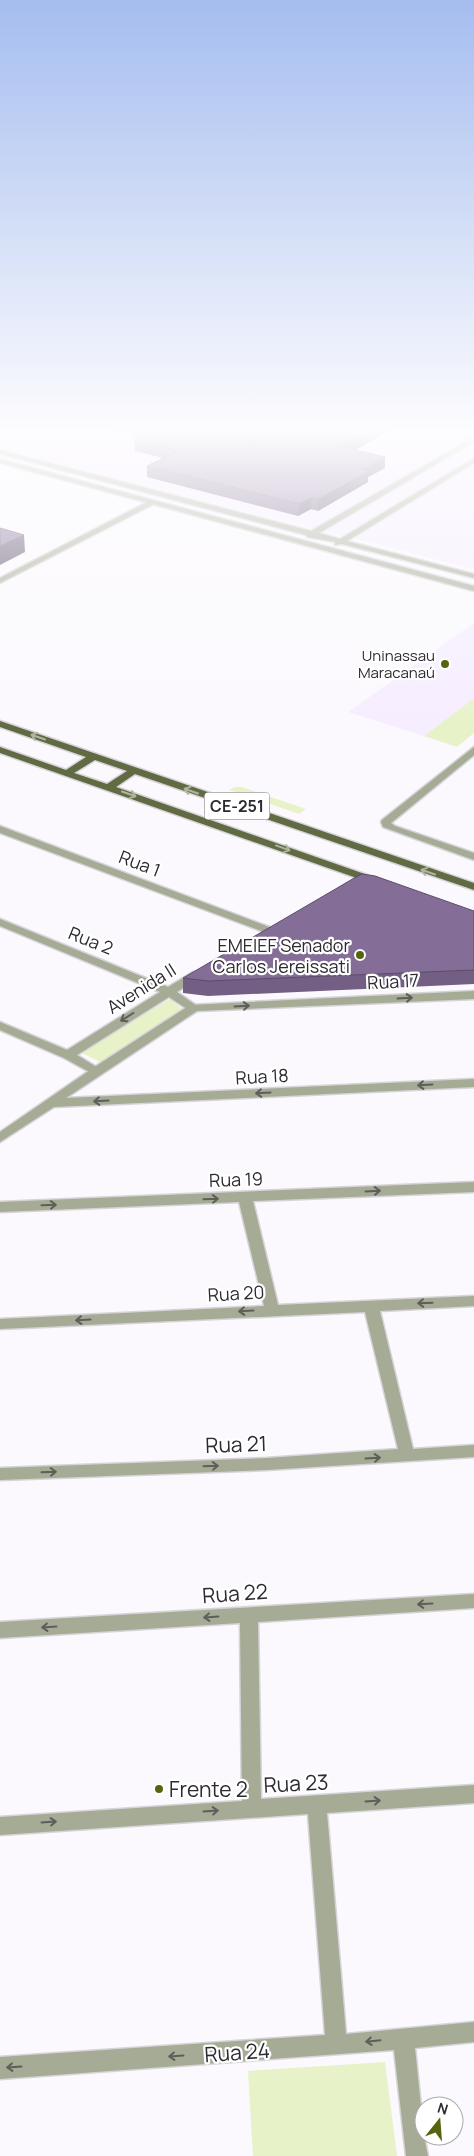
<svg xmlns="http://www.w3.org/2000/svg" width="474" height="2156" viewBox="0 0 474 2156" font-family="Manrope,sans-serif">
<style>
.built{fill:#f6edff}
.green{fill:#e7f2c9}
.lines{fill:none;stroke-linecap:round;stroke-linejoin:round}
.minor-casing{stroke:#d6d4d8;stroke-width:3}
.tertiary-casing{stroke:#d6d4d8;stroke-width:3}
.primary-casing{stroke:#d6d4d8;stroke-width:3}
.minor{fill:#a5ab95;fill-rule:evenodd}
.tertiary{fill:#a5ab95;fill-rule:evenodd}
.primary{fill:#606a43;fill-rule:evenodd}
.wall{fill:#725f83}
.shaded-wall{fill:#5c4d6a}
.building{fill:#846e98;stroke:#5c4d6a}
.oneway{stroke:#b0b4a1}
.oneway2{stroke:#5e5e5a}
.poi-dot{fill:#55650d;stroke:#fff;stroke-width:2}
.labels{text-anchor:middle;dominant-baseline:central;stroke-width:4.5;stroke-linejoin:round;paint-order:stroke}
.far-poi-label{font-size:15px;fill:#2e2a32;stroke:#fff;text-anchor:end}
.shield{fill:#fff;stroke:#6d6a70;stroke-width:1}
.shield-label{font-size:16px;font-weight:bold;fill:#2e2a32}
.street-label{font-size:18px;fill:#2e2a32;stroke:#fff}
.poi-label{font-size:18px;fill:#2e2a32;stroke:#fff;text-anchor:end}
.near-street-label{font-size:21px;fill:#2e2a32;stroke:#fff}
.near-poi-label{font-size:21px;fill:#2e2a32;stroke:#fff;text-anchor:start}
</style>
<rect width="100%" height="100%" fill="#fbf9fd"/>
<path class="built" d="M 0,427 L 474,427 L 474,569 L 0,449 Z
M 474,623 L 474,698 L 424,736 L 348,712 Z"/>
<path class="green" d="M 474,698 L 474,733 L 457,747 L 424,736 Z
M 235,787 L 242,787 L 306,809 L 299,814 L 229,790 Z
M 170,999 L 182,1009 L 102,1063 L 80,1052 Z
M 385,2062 L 397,2156 L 253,2156 L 248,2071 Z"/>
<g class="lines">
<g class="minor-casing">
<path id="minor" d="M 151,500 L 158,502 L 0,583 L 0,578 Z
M 474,747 L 474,755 L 391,823 L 395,826 L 474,853 L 474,860 L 383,827 L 381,822 L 382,820 Z
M 0,826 L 272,928 L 274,930 L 272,932 L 264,932 L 0,833 Z
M 0,919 L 168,987 L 193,972 L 201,972 L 203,974 L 201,976 L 177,992 L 200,1008 L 198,1011 L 190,1011 L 169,997 L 77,1055 L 103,1071 L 97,1075 L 93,1074 L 64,1058 L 0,1030 L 0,1022 L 67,1050 L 160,992 L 0,926 Z
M 474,1182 L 474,1192 L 253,1201 L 278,1305 L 474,1296 L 474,1306 L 380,1311 L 413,1449 L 474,1445 L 474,1457 L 267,1470 L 0,1480 L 0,1468 L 267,1458 L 398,1449 L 365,1312 L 0,1329 L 0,1319 L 264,1306 L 239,1202 L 0,1212 L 0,1202 Z
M 474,1594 L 474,1608 L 258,1622 L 261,1799 L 474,1785 L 474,1803 L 327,1813 L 346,2034 L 474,2022 L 474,2042 L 415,2048 L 424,2136 L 428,2156 L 406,2156 L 394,2050 L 0,2079 L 0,2057 L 325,2035 L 308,1814 L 0,1835 L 0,1817 L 242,1801 L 240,1623 L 0,1638 L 0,1622 Z"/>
</g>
<g class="tertiary-casing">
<path id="tertiary" d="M 474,437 L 474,442 L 319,533 L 340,539 L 474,458 L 474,463 L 347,541 L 474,574 L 474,578 L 342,544 L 335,545 L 335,542 L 307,537 L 306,535 L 0,454 L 0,450 L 311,531 Z
M 0,459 L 474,586 L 474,591 L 0,463 Z
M 474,991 L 474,999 L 197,1011 L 66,1098 L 474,1079 L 474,1087 L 54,1107 L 0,1142 L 0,1132 L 93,1068 L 190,1005 Z"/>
</g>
<g class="primary-casing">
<path id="primary" d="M 0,721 L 474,883 L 474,890 L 135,774 L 116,787 L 379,879 L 380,881 L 379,883 L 371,883 L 0,753 L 0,747 L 66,770 L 86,757 L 0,727 ZM 95,760 L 127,771 L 107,784 L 74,773 Z"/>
</g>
<use href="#minor" class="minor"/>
<use href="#tertiary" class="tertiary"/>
<use href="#primary" class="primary"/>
</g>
<path class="wall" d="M 100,427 L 396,427 L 355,450 L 385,468 L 368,477 L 368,482 L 318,511 L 311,509 L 298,516 L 147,477 L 147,466 L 163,458 L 135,451 L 134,440 L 140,437 Z
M 400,427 L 414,427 L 410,429 Z
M 474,911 L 474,984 L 208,996 L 183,993 L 183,978 Z"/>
<path class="shaded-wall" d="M 378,427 L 396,427 L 341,458 L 342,447 Z
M 385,457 L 385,468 L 368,477 L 368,482 L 318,511 L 319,499 L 363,470 Z
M 311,498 L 311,509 L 298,516 L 299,504 Z
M 24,535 L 25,552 L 0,565 L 0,546 Z"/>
<path class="building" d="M 141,427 L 378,427 L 342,447 L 385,457 L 363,470 L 369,471 L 319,499 L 311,498 L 299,504 L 147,466 L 178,451 L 134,440 L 155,430 Z
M 0,528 L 24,535 L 0,546 Z
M 362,874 L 375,876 L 474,911 L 474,970 L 208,981 L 183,978 L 356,877 Z"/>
<defs><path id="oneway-shaft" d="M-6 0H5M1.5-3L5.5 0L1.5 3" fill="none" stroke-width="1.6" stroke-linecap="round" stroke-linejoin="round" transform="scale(1.25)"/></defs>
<g class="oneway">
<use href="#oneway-shaft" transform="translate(38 737) rotate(-161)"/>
<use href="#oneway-shaft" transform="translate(191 791) rotate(-161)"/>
<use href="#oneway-shaft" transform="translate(129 794) rotate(19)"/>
<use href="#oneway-shaft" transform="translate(283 848) rotate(20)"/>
<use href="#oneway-shaft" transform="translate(428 872) rotate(-161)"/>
</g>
<g class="oneway2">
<use href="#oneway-shaft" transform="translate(405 998) rotate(-3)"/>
<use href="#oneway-shaft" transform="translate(242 1006) rotate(-3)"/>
<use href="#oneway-shaft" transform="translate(127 1017) rotate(148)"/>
<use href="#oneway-shaft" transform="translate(425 1085) rotate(177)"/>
<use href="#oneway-shaft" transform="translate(263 1093) rotate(177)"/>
<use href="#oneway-shaft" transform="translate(101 1101) rotate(177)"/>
<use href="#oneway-shaft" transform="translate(373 1191) rotate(-3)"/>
<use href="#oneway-shaft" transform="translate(211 1199) rotate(-2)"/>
<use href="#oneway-shaft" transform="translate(49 1205) rotate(-2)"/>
<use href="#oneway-shaft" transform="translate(425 1303) rotate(178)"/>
<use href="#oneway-shaft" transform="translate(246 1311) rotate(177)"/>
<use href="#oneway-shaft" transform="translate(83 1320) rotate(177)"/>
<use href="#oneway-shaft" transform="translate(373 1458) rotate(-3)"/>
<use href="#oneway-shaft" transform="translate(211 1466) rotate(-2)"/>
<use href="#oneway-shaft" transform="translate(49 1472) rotate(-2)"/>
<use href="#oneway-shaft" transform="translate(425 1604) rotate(177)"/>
<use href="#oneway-shaft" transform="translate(211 1617) rotate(176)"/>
<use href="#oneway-shaft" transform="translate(49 1627) rotate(176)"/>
<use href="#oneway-shaft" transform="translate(373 1801) rotate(-4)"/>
<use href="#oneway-shaft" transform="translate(211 1811) rotate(-4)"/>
<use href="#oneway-shaft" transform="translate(49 1822) rotate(-4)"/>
<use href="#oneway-shaft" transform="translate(373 2041) rotate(174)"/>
<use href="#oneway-shaft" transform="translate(176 2056) rotate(176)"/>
<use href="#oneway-shaft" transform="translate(14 2067) rotate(176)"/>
</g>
<linearGradient id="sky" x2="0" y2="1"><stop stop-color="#a5bdef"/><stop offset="0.59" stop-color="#fdfcfe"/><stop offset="1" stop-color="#fdfcfe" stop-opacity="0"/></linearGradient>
<rect width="474" height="729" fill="url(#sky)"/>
<g class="poi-dot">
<circle cx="445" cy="664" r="5"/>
<circle cx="360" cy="955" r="5"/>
<circle cx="159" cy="1789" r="5"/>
</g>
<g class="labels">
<g class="far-poi-label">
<text x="435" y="655">Uninassau<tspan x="435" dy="17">Maracanaú</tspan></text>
</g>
<rect class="shield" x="204.5" y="792.5" width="65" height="27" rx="4"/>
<g class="shield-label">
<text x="237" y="806">CE-251</text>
</g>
<g class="street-label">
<text transform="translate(140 863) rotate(21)">Rua 1</text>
<text transform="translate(91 940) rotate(22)">Rua 2</text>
<text transform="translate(393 981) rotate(-3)">Rua 17</text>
<text transform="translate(141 988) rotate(-32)">Avenida II</text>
<text transform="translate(262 1076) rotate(-3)">Rua 18</text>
<text transform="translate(236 1179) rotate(-2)">Rua 19</text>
<text transform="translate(236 1293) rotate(-3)">Rua 20</text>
</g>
<g class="poi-label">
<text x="350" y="945">EMEIEF Senador<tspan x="350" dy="21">Carlos Jereissati</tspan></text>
</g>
<g class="near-street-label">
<text transform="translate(236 1444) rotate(-2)">Rua 21</text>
<text transform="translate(235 1593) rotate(-4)">Rua 22</text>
<text transform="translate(296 1783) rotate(-3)">Rua 23</text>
<text transform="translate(237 2052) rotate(-4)">Rua 24</text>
</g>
<g class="near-poi-label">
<text x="169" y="1789">Frente 2</text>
</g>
</g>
<g transform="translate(439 2121) rotate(17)"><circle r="24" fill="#ffffff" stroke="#abaaad"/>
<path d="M0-4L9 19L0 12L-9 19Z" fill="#55650d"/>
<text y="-8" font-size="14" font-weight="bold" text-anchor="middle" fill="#2e2a32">N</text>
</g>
</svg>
